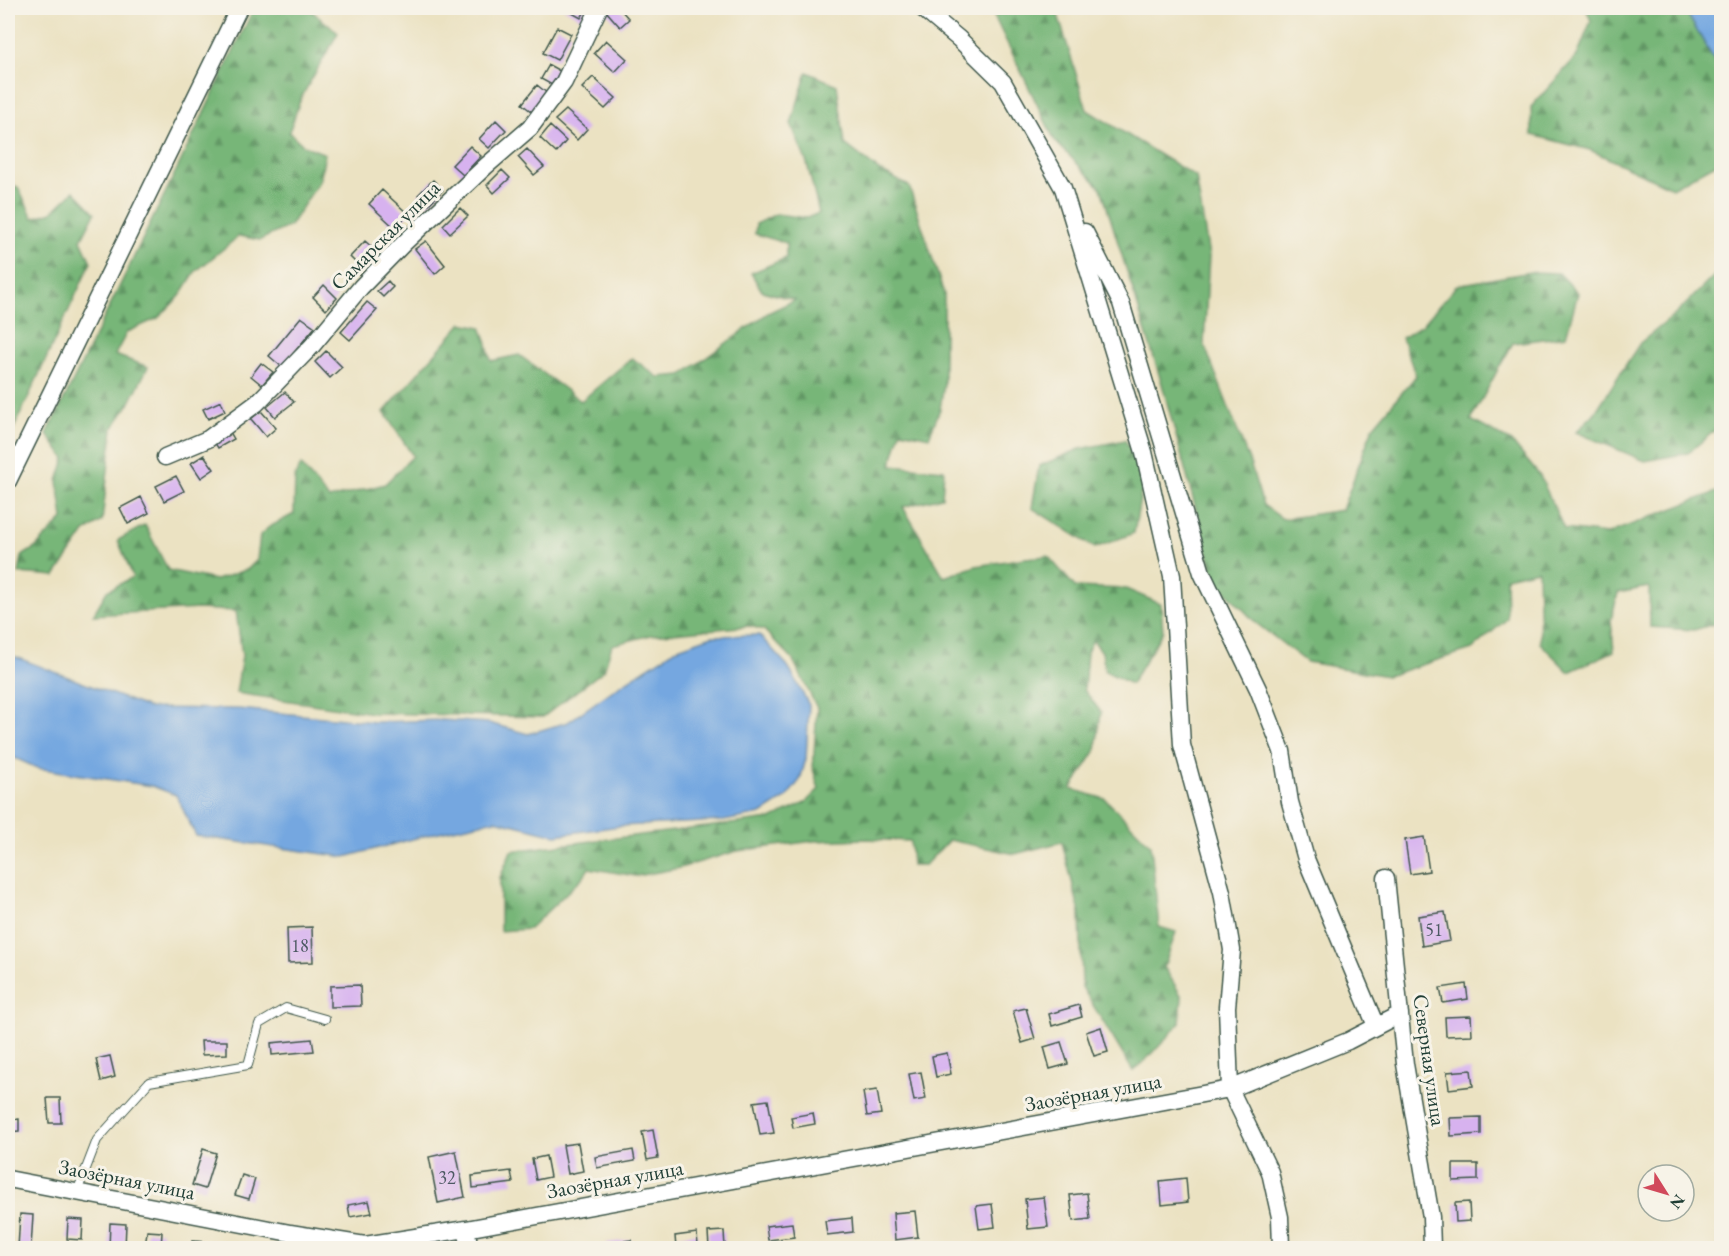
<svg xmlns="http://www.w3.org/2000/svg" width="1729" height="1256" viewBox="0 0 1729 1256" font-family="'EB Garamond',serif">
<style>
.forest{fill:url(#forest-firs);stroke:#4b7a56;stroke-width:1.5}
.water{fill:#75a7e0;stroke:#4a728a;stroke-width:1.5}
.building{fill:#d7b2ef}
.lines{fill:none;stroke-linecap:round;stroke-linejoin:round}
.lane-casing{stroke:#3e5649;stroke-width:10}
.street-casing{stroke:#3e5649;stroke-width:19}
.lane{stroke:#fff;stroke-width:8}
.street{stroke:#fff;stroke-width:16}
.labels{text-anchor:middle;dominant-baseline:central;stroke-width:6;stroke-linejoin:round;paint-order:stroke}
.number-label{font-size:18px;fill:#4d5a63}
.street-label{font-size:21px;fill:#1f3d34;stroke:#f7f3e8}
</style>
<defs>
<pattern id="forest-firs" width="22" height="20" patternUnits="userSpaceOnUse" patternTransform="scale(1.5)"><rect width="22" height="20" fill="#77b678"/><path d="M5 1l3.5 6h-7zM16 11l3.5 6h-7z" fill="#619563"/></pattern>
</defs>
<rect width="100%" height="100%" fill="#f7f3e8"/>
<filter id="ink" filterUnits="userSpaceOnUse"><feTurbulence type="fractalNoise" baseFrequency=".0167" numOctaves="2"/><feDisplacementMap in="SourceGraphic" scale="12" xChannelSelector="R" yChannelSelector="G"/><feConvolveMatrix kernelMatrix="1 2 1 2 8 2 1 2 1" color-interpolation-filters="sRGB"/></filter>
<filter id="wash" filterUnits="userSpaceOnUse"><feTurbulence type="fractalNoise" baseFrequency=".008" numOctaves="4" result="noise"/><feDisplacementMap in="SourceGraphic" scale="24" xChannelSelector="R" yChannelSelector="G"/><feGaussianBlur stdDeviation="1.35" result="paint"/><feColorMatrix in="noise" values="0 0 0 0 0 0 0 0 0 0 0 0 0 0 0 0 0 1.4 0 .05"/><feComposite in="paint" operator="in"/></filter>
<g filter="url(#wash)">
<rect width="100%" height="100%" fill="#ebe2c2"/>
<path class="forest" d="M 254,8 L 308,8 L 338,33 L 301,98 L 289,132 L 303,145 L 325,154 L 320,180 L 290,226 L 260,240 L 239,236 L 195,272 L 180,296 L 158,318 L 127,332 L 115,355 L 148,367 L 129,404 L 113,428 L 102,521 L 85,532 L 55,576 L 19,573 L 22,556 L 35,548 L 63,519 L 58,481 L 65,459 L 47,434 L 176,171 Z
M 1056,8 L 1087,110 L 1196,177 L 1209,256 L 1204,344 L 1250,463 L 1263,505 L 1283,519 L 1342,510 L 1373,427 L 1416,376 L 1402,338 L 1423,324 L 1457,285 L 1531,272 L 1559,273 L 1578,293 L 1566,336 L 1513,343 L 1496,373 L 1471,420 L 1512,442 L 1540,476 L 1564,529 L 1607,534 L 1721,490 L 1721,622 L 1694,630 L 1650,627 L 1649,587 L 1618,593 L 1611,620 L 1614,651 L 1569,672 L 1540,643 L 1538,570 L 1506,577 L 1507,619 L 1472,649 L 1387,676 L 1307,662 L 1256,623 L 1215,580 L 1162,384 L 1101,188 L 1055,141 L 993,14 Z
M 1586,8 L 1684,8 L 1721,72 L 1721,161 L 1672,188 L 1590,150 L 1532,135 L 1531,107 L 1577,56 L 1591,21 Z
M 807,72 L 837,85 L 845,144 L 880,171 L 909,186 L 944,294 L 944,384 L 940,409 L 929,437 L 901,431 L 891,465 L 944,470 L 942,497 L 903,507 L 944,577 L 976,566 L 1025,558 L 1048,556 L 1075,587 L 1126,589 L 1161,604 L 1163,631 L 1131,684 L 1105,671 L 1102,652 L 1093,640 L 1087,652 L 1084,690 L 1101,712 L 1096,750 L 1071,789 L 1105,799 L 1151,845 L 1159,927 L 1176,932 L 1164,967 L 1182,997 L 1180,1023 L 1153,1053 L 1133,1071 L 1082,987 L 1080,913 L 1062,842 L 1015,854 L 949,840 L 925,865 L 912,865 L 910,841 L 866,839 L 814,841 L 737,851 L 680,868 L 636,876 L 589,868 L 583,877 L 529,929 L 500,931 L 500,878 L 511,851 L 771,819 L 805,803 L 819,789 L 813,769 L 817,708 L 793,660 L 764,630 L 750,626 L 651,635 L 612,645 L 604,670 L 543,717 L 373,713 L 236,693 L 242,656 L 236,611 L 198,609 L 93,615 L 107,591 L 133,577 L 118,540 L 145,525 L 168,570 L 216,580 L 248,569 L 257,560 L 260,535 L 269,527 L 294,514 L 295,476 L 301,465 L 329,499 L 385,484 L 413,456 L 384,412 L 462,323 L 481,327 L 486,340 L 491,361 L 519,355 L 581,401 L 632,358 L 658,377 L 682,375 L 768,313 L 795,300 L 762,291 L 751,273 L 786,258 L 786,243 L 755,234 L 756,224 L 776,214 L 807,218 L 819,213 L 807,163 L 791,124 Z
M 8,186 L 18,187 L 33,218 L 52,212 L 74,191 L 95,213 L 81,240 L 91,262 L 8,441 Z
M 1721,269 L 1721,425 L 1688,453 L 1645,461 L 1576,432 L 1594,414 L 1640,343 L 1676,314 Z
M 1125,440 L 1144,476 L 1134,533 L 1095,548 L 1032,508 L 1039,466 L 1080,449 Z"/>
<path class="water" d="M 1684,8 L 1721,8 L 1721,72 Z
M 759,635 L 787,665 L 809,705 L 806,759 L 800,780 L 786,798 L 761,814 L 724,821 L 620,826 L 556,835 L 495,820 L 435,833 L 345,857 L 196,836 L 176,795 L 152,786 L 37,768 L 8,755 L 8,654 L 149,708 L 238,709 L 375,722 L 442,720 L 489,723 L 528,734 L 568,722 L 616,688 L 678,648 L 712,636 Z"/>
<g id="blocks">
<path class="building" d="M 563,8 L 587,8 L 581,18 Z
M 610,8 L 619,8 L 629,19 L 620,27 L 606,11 Z
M 557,27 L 571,34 L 557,60 L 543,53 Z
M 606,40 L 627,59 L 615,72 L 594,53 Z
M 549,65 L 560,71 L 552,85 L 541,79 Z
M 593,77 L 616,98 L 605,109 L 582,88 Z
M 537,85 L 547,93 L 532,112 L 522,104 Z
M 566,110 L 587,129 L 577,140 L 555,120 Z
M 496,120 L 506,130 L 489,148 L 479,139 Z
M 550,126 L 566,141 L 556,153 L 540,138 Z
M 470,146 L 481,156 L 463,175 L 452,165 Z
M 527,149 L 544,167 L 534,175 L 518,157 Z
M 502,170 L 510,178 L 494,193 L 487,185 Z
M 433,180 L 443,190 L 428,205 L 418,195 Z
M 382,190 L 408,214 L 395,228 L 369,204 Z
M 460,208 L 468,216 L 450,233 L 443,225 Z
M 365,241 L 375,250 L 359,266 L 350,257 Z
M 426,241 L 445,265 L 435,274 L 415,249 Z
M 388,281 L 393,287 L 383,297 L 377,291 Z
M 324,285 L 337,298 L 326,310 L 313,297 Z
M 367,302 L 377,310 L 350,340 L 341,332 Z
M 301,317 L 315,327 L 282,367 L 269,356 Z
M 326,351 L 342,367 L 330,378 L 315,362 Z
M 261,363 L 273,372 L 262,385 L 251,376 Z
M 285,392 L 294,402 L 275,417 L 267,407 Z
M 221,401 L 225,411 L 208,419 L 203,409 Z
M 261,411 L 276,428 L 266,437 L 251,419 Z
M 230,432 L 234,439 L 218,448 L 214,441 Z
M 204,455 L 214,469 L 201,478 L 191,463 Z
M 176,476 L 184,491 L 164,501 L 156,486 Z
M 141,497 L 149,513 L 128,524 L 120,508 Z
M 1424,837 L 1429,871 L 1410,874 L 1405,840 Z
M 1445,912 L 1450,941 L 1422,946 L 1418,916 Z
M 312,927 L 313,962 L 288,963 L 287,928 Z
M 1466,984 L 1468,999 L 1443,1003 L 1440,988 Z
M 360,985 L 361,1006 L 330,1007 L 330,986 Z
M 1079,1005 L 1082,1017 L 1052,1026 L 1049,1014 Z
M 1026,1008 L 1035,1039 L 1022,1043 L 1013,1011 Z
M 1471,1016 L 1472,1035 L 1446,1036 L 1445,1017 Z
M 1101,1027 L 1108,1052 L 1094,1056 L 1086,1032 Z
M 312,1039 L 314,1051 L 272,1055 L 271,1043 Z
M 201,1041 L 227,1041 L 227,1054 L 202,1055 Z
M 1061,1042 L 1068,1064 L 1050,1069 L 1044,1047 Z
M 947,1053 L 951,1074 L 936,1077 L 932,1056 Z
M 110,1056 L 115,1077 L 101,1081 L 96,1059 Z
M 1471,1070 L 1473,1086 L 1449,1089 L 1447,1072 Z
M 921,1072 L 926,1099 L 914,1101 L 909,1074 Z
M 877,1090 L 881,1114 L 867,1116 L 863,1092 Z
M 47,1098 L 60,1098 L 61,1123 L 49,1123 Z
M 768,1100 L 774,1133 L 760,1135 L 754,1102 Z
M 813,1113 L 815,1124 L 793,1128 L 791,1117 Z
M 1481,1117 L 1481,1134 L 1451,1136 L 1450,1118 Z
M 19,1119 L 19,1131 L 8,1132 L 8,1120 Z
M 653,1130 L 658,1158 L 647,1160 L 642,1132 Z
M 578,1143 L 583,1171 L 568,1174 L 563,1145 Z
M 203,1149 L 216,1153 L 205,1189 L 192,1185 Z
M 633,1150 L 635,1161 L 597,1168 L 595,1157 Z
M 456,1151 L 465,1197 L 438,1203 L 429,1157 Z
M 546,1156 L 550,1177 L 536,1180 L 532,1159 Z
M 1453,1164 L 1478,1164 L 1478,1180 L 1453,1181 Z
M 511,1171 L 513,1183 L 473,1188 L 472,1176 Z
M 242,1175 L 255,1179 L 249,1199 L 235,1195 Z
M 1186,1178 L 1188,1202 L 1162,1205 L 1160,1181 Z
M 1087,1193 L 1090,1219 L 1073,1221 L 1070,1195 Z
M 1044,1197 L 1048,1227 L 1028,1229 L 1025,1199 Z
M 369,1201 L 372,1213 L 350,1217 L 348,1205 Z
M 1469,1202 L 1470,1221 L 1456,1222 L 1455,1203 Z
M 992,1204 L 995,1227 L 979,1229 L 976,1206 Z
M 915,1211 L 918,1237 L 895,1240 L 893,1213 Z
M 20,1214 L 33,1215 L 31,1248 L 18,1248 Z
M 852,1218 L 853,1232 L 827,1235 L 825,1221 Z
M 68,1219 L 83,1220 L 82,1240 L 67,1239 Z
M 110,1223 L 126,1224 L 125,1248 L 109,1248 Z
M 792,1223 L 794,1237 L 768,1240 L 766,1226 Z
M 147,1231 L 162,1232 L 161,1248 L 145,1248 Z
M 724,1231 L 725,1248 L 709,1248 L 708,1232 Z
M 697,1233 L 698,1246 L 676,1248 L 675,1236 Z
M 631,1240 L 632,1248 L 607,1248 L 607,1243 Z
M 192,1241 L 209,1242 L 208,1248 L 192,1248 Z"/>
</g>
</g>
<g filter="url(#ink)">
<use href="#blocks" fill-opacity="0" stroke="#3e5649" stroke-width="1.5"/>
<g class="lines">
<g class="lane-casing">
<path id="lane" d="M 77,1192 L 97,1140 L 149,1082 L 248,1065 L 259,1024 L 286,1008 L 325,1019"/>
</g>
<g class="street-casing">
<path id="street" d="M 922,8 L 959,39 L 1003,82 L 1063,188 L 1144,452 L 1172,576 L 1182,745 L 1222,892 L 1232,950 L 1227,1007 L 1230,1089 L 1270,1172 L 1280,1217 L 1281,1248
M 1085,232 L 1121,303 L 1202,573 L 1258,689 L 1282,751 L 1290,802 L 1306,859 L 1376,1026
M 165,457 L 208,439 L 257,403 L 312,346 L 361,287 L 403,244 L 486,166 L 530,128 L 564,82 L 599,8
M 8,481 L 239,8
M 1386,878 L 1405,1064 L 1431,1217 L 1432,1248
M 8,1179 L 290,1233 L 365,1245 L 466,1229 L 1230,1089 L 1348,1041 L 1400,1014
M 466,1229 L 470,1248"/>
</g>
<use href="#lane" class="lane"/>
<use href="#street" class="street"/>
</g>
</g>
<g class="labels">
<g class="number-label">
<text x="1434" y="929">51</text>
<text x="300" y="945">18</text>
<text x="447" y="1177">32</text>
</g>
<g class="street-label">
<text transform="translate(385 235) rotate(-45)">Самарская улица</text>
<text transform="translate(1430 1060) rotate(82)">Северная улица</text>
<text transform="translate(1093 1092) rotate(-10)">Заозёрная улица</text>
<text transform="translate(127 1179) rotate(11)">Заозёрная улица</text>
<text transform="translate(615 1179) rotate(-10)">Заозёрная улица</text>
</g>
</g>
<rect width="1729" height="1256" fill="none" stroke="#f7f3e8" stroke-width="30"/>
<g transform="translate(1666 1193) rotate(127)"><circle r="28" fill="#f7f3e8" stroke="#a1aaa0" stroke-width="1.5"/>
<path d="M0-4.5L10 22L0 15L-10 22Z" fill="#d1495b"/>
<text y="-9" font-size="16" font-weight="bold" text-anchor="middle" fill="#1f3d34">N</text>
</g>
</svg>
